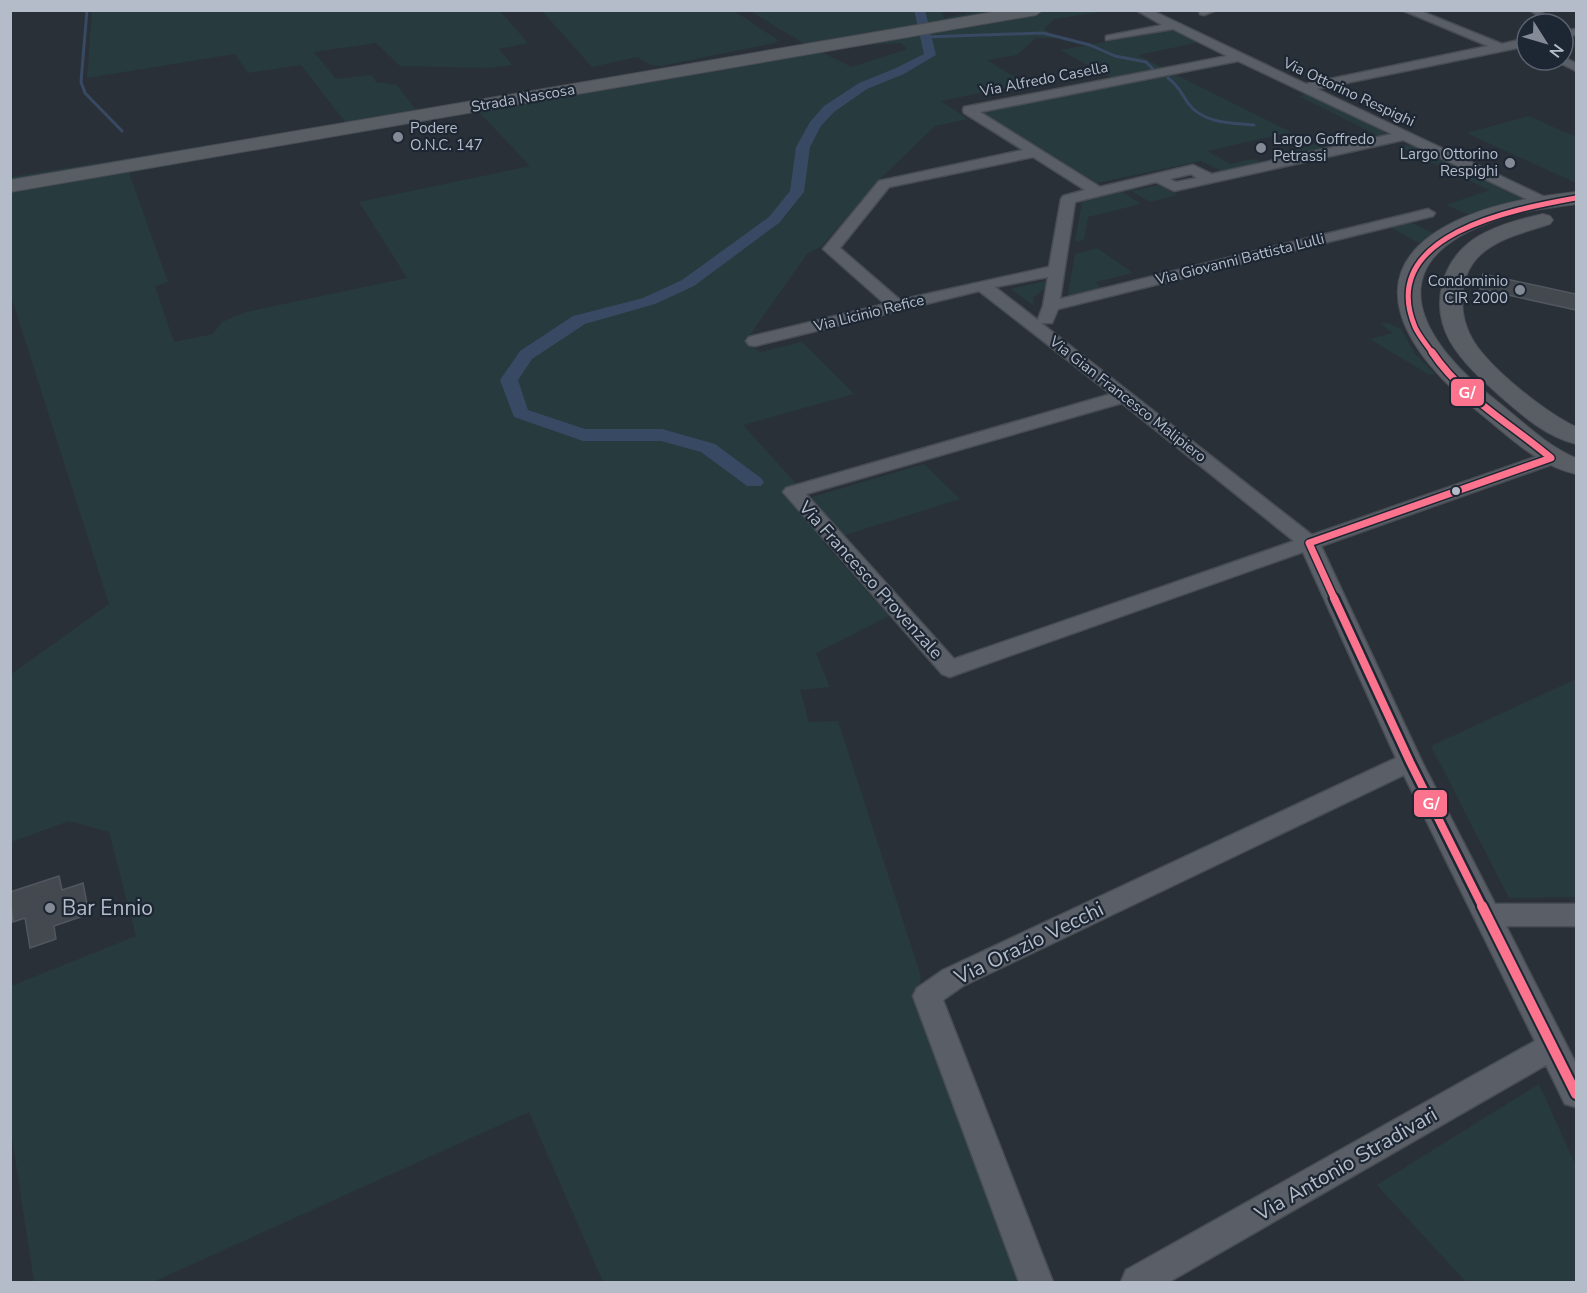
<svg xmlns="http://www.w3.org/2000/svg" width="1587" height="1293" viewBox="0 0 1587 1293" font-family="'Nunito Sans',sans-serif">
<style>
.green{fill:#273a3e}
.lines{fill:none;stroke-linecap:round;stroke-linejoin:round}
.stream{stroke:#384963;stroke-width:3}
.canal{fill:#384963;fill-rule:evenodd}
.building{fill:#444950;stroke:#52575f;stroke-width:1.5}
.street-casing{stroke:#484c53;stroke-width:3}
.secondary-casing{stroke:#484c53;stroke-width:2}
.street{fill:#5a5e66;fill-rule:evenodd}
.secondary{fill:#595d64;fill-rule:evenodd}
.bus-1-far3-casing{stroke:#1d2633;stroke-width:8}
.bus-1-far2-casing{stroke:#1d2633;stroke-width:10}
.bus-1-far1-casing{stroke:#1d2633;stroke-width:13}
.bus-1-casing{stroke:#1d2633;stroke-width:14}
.bus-1-far3{stroke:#fc738d;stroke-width:5}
.bus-1-far2{stroke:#fc738d;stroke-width:7}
.bus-1-far1{stroke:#fc738d;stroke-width:8}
.bus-1{stroke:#fc738d;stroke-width:10}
.poi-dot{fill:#848b96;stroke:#1d2633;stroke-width:2}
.bus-dot{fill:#b4bcc9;stroke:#1d2633;stroke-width:2}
.labels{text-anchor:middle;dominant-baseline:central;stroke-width:4.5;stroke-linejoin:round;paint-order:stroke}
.far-street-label{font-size:15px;fill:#b4bcc9;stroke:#1d2633}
.far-poi-label{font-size:15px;fill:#b4bcc9;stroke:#1d2633;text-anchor:start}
.street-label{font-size:18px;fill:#b4bcc9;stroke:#1d2633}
.near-poi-label{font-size:21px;fill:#b4bcc9;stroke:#1d2633;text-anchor:start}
.near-street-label{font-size:21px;fill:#b4bcc9;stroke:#1d2633}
.line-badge{stroke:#1d2633;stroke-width:2}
.badge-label{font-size:16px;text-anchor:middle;font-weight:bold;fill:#fff}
</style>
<rect width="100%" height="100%" fill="#2a3038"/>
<path class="green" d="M 941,10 L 944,18 L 983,10 L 1107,11 L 1054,19 L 1044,29 L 1058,38 L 1036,38 L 1017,55 L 987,60 L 1026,84 L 941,101 L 968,119 L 935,126 L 877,182 L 822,246 L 807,254 L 745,342 L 760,352 L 802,342 L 854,394 L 743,425 L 809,498 L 924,464 L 960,499 L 823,542 L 889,616 L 816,653 L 830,687 L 800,690 L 809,722 L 838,721 L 921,976 L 917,1006 L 1023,1282 L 603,1282 L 529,1112 L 153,1282 L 34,1282 L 11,1131 L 11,986 L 136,936 L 109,832 L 69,821 L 11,842 L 10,675 L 109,604 L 11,296 L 11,177 L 346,123 L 301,65 L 248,73 L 235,54 L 87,78 L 92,11 L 500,11 L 528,43 L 499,49 L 512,65 L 489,68 L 400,66 L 376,43 L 314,52 L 336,79 L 372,75 L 376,82 L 397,85 L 418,113 L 297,134 L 273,147 L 129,173 L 168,282 L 155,286 L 174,342 L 213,334 L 222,322 L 246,312 L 407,278 L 359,202 L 530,166 L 477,110 L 529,93 L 713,59 L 732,66 L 819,51 L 852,67 L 907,49 L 901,43 L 870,45 L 865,37 L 808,46 L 750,11 Z
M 542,11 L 734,11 L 778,40 L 775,43 L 661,66 L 651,65 L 637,57 L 592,67 Z
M 1171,30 L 1201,42 L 1138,55 L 1165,69 L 1114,79 L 1060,50 Z
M 1176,75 L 1291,132 L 1208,151 L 1230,164 L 1253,159 L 1259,160 L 1257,163 L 1221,171 L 1201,161 L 1097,183 L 982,112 Z
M 1307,94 L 1383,131 L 1385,134 L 1300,153 L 1293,151 L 1315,144 L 1320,147 L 1375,134 L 1299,96 Z
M 1529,116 L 1576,137 L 1576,183 L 1466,133 Z
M 1407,145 L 1413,146 L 1522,199 L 1468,214 L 1446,205 L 1489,190 L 1398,146 Z
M 1158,185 L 1178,195 L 1150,202 L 1131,191 Z
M 1123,192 L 1141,204 L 1088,217 L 1084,240 L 1075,242 L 1082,202 Z
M 1412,223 L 1433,233 L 1419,243 L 1390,227 Z
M 1097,248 L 1133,273 L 1096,282 L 1101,288 L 1099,290 L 1068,296 L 1075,254 Z
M 1046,281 L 1044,289 L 1033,298 L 1034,306 L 1011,289 Z
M 1387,323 L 1401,329 L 1415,354 L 1435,374 L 1429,375 L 1370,339 L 1393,333 L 1381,324 Z
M 1576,679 L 1576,897 L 1509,898 L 1431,746 Z
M 1539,1084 L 1576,1166 L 1576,1282 L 1466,1282 L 1377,1185 Z"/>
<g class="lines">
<path class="stream" d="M 87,10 L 81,82 L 85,93 L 122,131
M 925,37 L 1043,33 L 1090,45 L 1115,56 L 1146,62 L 1156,72
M 1168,78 C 1179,86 1181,93 1188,103 C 1203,124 1232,123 1254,125"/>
<path class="canal" d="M 914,10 L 925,10 L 936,55 L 904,74 L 867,89 L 834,112 L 821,126 L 810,147 L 804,192 L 779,223 L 694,286 L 655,304 L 585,324 L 532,359 L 518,380 L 528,410 L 585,429 L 662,429 L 715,444 L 761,478 L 764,482 L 761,486 L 747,486 L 701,452 L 661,441 L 583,441 L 514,417 L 500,380 L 520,351 L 573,316 L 643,298 L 682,280 L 769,217 L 790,191 L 796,147 L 810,122 L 824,106 L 859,83 L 896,68 L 924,54 Z"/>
</g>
<path class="building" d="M 1483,274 L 1576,294 L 1576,310 L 1480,289 Z
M 59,876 L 62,890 L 83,883 L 89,914 L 54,926 L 56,939 L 30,948 L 25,918 L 13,922 L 10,892 Z"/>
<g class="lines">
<g class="street-casing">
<path id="street" d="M 1136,10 L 1151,10 L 1306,84 L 1488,46 L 1402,10 L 1418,10 L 1502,44 L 1527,38 L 1527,46 L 1317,89 L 1549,199 L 1551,202 L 1549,205 L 1539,205 L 1403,140 L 1174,191 L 1156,182 L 1075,202 L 1060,299 L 1428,209 L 1435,213 L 1433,216 L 1058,309 L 1052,323 L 1041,323 L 1312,535 L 1544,454 L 1558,454 L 1561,458 L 1558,462 L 1321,546 L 1422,762 L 1495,904 L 1576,904 L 1576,926 L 1506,926 L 1576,1064 L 1576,1107 L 1565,1104 L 1546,1065 L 1169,1282 L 1121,1282 L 1126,1270 L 1535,1041 L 1404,775 L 963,986 L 943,1000 L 1053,1282 L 1019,1282 L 913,996 L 917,988 L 943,970 L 1396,758 L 1303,552 L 958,674 L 950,677 L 942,674 L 783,492 L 786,488 L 1111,394 L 979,291 L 755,346 L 749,345 L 746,341 L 749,337 L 885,304 L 823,249 L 879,181 L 1023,150 L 964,113 L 963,110 L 964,107 L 1227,56 L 1173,29 L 1106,40 L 1106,36 L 1162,25 ZM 1238,61 L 1392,134 L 1212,174 L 1193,165 L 1100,187 L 980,112 ZM 1033,157 L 1085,190 L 1063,196 L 1061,199 L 1049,267 L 900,300 L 840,248 L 889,187 ZM 1191,174 L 1197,178 L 1176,182 L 1170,179 ZM 1048,277 L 1043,306 L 1038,319 L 1039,321 L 995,287 ZM 1122,403 L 1294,541 L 954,659 L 806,494 Z
M 1199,10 L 1216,10 L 1204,15 L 1200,14 Z
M 1530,10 L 1542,10 L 1543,12 L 1537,15 Z
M 1576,29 L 1576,35 L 1563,37 L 1563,31 Z
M 1563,57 L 1576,63 L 1576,71 L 1554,60 L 1563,60 Z"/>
</g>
<g class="secondary-casing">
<path id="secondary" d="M 1005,10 L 1043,10 L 1036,15 L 10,192 L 10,180 Z
M 1576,192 L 1576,204 C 1549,208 1522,210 1496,220 C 1372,263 1421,343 1498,402 C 1523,422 1547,446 1576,458 L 1576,474 C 1537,465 1511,438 1481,414 C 1408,356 1345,268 1465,217 C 1500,202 1539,196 1576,192 Z
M 1543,214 L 1550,216 L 1553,220 L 1550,224 C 1526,232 1498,238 1479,256 C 1457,278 1458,317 1474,342 C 1492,370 1546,413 1576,427 L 1576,444 C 1545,436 1523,416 1499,395 C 1481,379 1462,362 1450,341 C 1430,305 1441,262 1474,239 C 1494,226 1520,219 1543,214 Z"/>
</g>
<use href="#street" class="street"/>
<use href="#secondary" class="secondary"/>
<g class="bus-1-far3-casing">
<path id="bus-1-far3" d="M 1433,354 C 1427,345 1419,336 1415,327 C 1376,234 1515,209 1576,198"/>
</g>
<g class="bus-1-far2-casing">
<path id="bus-1-far2" d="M 1335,600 L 1309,543 L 1551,458 C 1511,424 1462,397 1432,352"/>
</g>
<g class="bus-1-far1-casing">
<path id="bus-1-far1" d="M 1334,598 L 1410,762 L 1483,908"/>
</g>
<g class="bus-1-casing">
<path id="bus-1" d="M 1482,906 L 1576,1094"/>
</g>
<use href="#bus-1-far3" class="bus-1-far3"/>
<use href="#bus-1-far2" class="bus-1-far2"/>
<use href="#bus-1-far1" class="bus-1-far1"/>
<use href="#bus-1" class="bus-1"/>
</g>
<g class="poi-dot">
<circle cx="398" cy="137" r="6"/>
<circle cx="1261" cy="148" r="6"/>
<circle cx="1510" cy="163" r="6"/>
<circle cx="1520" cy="290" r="6"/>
<circle cx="50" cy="908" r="6"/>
</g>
<circle class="bus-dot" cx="1456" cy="491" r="5"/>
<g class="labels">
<g class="far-street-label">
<text transform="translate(1044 79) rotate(-11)">Via Alfredo Casella</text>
<text transform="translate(1349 92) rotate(25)">Via Ottorino Respighi</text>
<text transform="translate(523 98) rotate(-10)">Strada Nascosa</text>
<text transform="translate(1240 259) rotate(-14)">Via Giovanni Battista Lulli</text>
<text transform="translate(869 313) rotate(-14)">Via Licinio Refice</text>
<text transform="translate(1128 399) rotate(38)">Via Gian Francesco Malipiero</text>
</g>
<g class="far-poi-label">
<text x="410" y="128">Podere<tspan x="410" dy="17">O.N.C. 147</tspan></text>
<text x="1273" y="139">Largo Goffredo<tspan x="1273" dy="17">Petrassi</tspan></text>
<text x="1498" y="154" text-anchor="end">Largo Ottorino<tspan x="1498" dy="17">Respighi</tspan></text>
<text x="1508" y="281" text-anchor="end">Condominio<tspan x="1508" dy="17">CIR 2000</tspan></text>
</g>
<g class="street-label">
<text transform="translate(871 580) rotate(48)">Via Francesco Provenzale</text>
</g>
<g class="near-poi-label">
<text x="62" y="908">Bar Ennio</text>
</g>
<g class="near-street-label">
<text transform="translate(1029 943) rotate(-26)">Via Orazio Vecchi</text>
<text transform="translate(1346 1164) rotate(-30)">Via Antonio Stradivari</text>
</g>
</g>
<g class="line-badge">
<rect x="1450" y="378" width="35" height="29" rx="6" fill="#fc738d"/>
<rect x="1413" y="789" width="35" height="29" rx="6" fill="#fc738d"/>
</g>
<g class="badge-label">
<text x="1467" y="398">G/</text>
<text x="1431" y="809">G/</text>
</g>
<rect width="1587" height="1293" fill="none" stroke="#b4bcc9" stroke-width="24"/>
<g transform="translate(1545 42) rotate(127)"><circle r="28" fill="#1d2633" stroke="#59626f" stroke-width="1.5"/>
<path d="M0-4.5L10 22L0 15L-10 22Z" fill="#848b96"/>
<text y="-9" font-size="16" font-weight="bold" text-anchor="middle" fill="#b4bcc9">N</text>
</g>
</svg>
